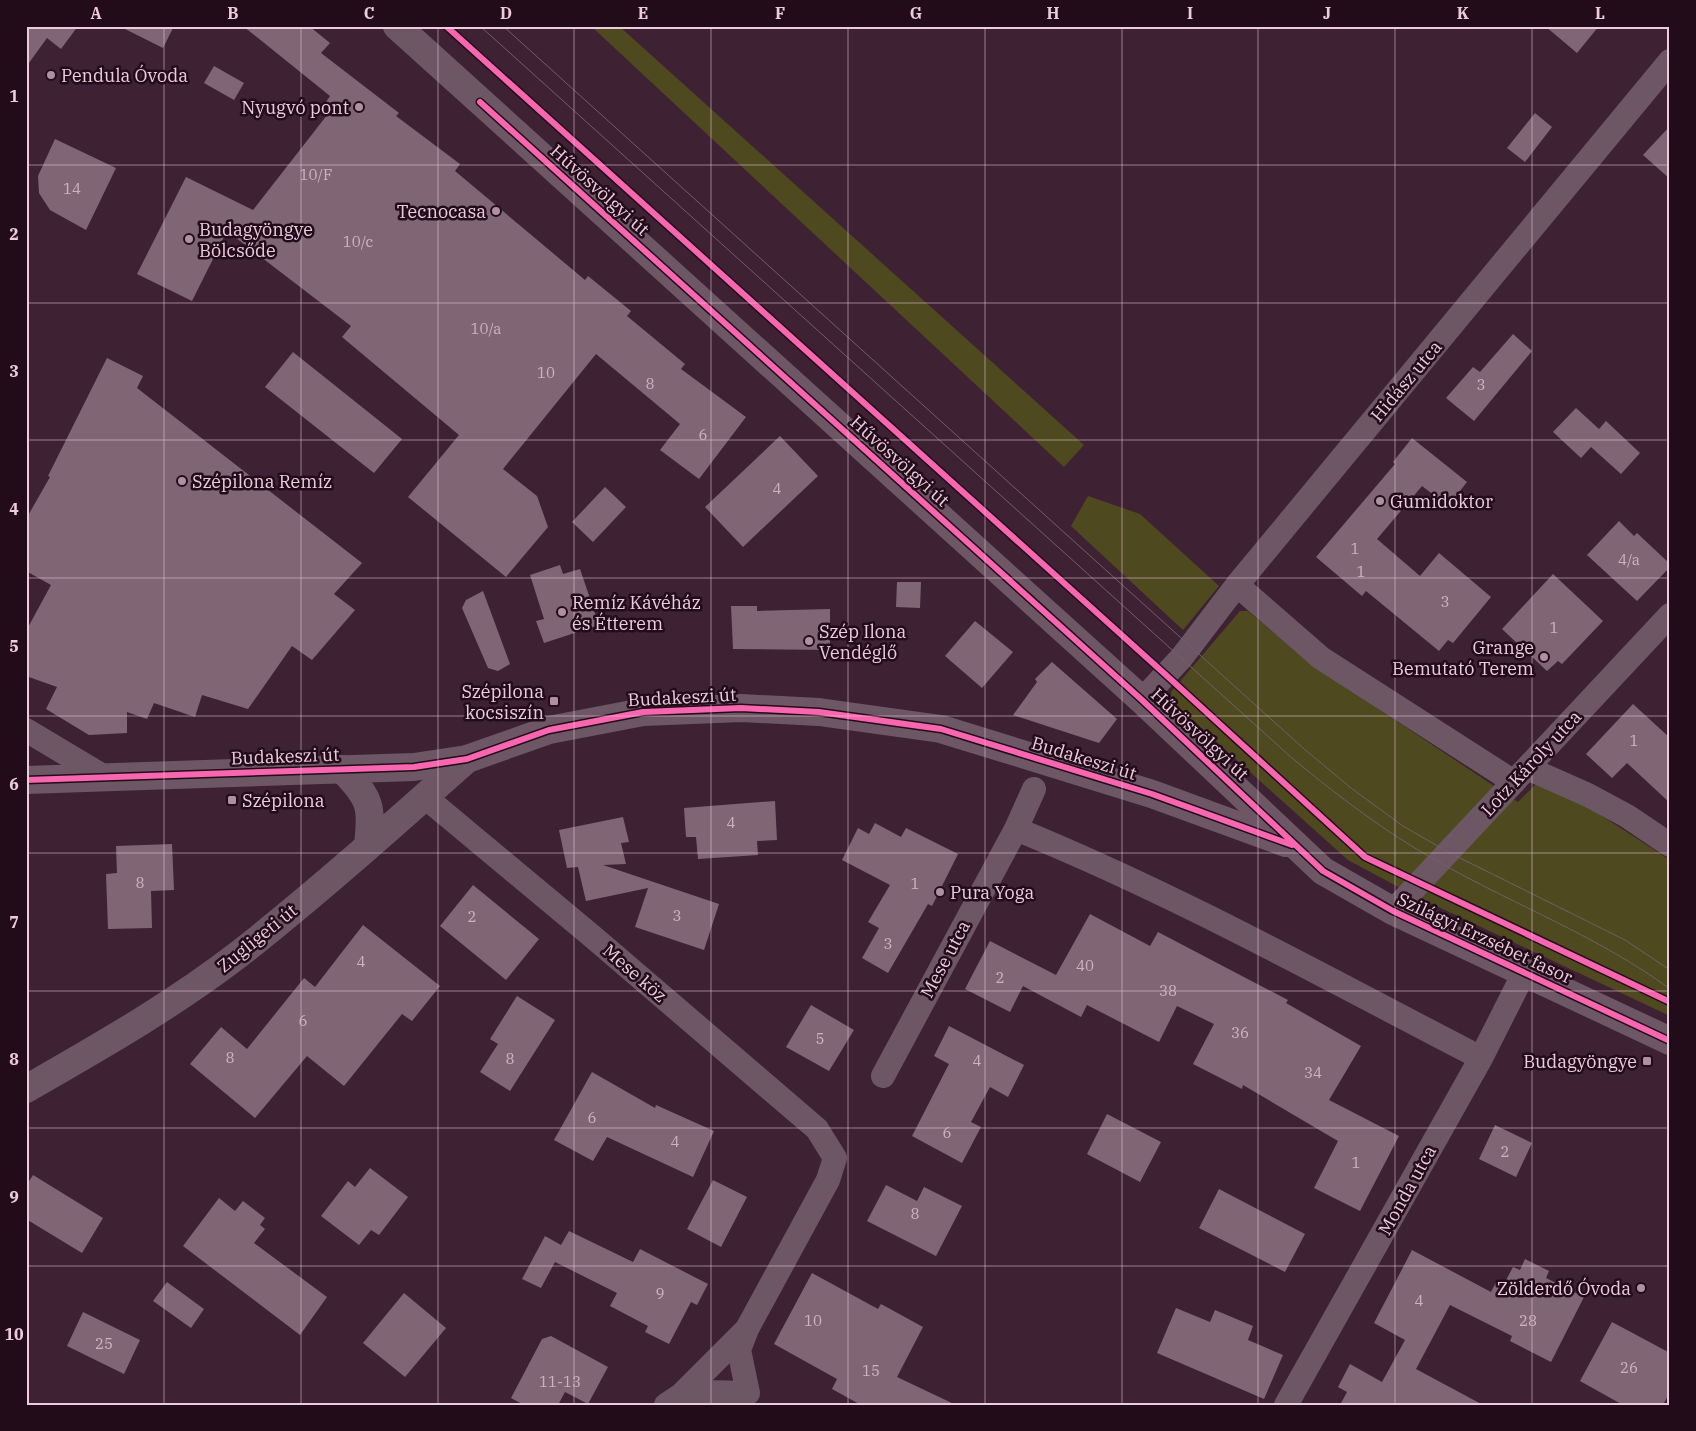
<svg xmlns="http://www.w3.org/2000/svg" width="1696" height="1431" viewBox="0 0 1696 1431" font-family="'IBM Plex Serif',serif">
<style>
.green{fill:#4f491f}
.building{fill:#806675}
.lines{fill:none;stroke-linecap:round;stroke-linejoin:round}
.minor{stroke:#6e5764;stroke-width:24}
.tertiary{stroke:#6e5764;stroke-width:28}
.secondary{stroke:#6e5764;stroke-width:28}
.tram{stroke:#725e6a;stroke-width:1}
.cycleway-casing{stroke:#230c1a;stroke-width:9}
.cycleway{stroke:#f766af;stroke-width:6}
.grid{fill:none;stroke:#edcadc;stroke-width:1;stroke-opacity:0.55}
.poi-dot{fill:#b08fa1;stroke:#230c1a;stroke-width:2}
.labels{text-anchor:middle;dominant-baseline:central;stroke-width:5;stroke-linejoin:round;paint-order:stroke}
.number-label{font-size:15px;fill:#d2b1c2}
.poi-label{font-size:18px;fill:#edcadc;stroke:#230c1a;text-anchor:start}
.street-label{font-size:18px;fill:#edcadc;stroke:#230c1a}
.neatline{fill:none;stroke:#edcadc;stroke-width:2}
.grid-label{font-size:16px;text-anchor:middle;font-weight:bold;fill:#edcadc}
</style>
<rect width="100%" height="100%" fill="#3e2234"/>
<path class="green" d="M 591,26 L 619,26 L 1084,445 L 1064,467 Z
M 1088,496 L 1140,514 L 1219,586 L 1183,630 L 1071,526 Z
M 1240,611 L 1248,611 L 1308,662 L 1518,802 L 1536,784 L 1585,805 L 1670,860 L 1670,1011 L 1668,1015 L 1415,896 L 1348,860 L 1171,701 L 1171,692 Z"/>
<path class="building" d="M 26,26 L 78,26 L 61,49 L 47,38 L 26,67 Z
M 119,26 L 174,26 L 163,48 Z
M 243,26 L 309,26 L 330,43 L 321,53 L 399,113 L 396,116 L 460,164 L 455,171 L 585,280 L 588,276 L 631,311 L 627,316 L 685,364 L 681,369 L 746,417 L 699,479 L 660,450 L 680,424 L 596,354 L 503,469 L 537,496 L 548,527 L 506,577 L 408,497 L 459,435 L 342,337 L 351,326 L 227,231 L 192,301 L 137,274 L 186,177 L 253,210 L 331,110 L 324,105 L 330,96 Z
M 1545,26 L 1599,26 L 1577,53 Z
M 214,66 L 244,83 L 234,100 L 204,83 Z
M 1535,113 L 1552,127 L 1525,162 L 1507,148 Z
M 1670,126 L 1670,179 L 1643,155 Z
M 55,139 L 116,168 L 86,230 L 50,210 L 39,193 L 38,176 Z
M 1513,334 L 1532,351 L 1474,421 L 1446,398 L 1473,367 L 1480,372 Z
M 293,352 L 402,439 L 374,473 L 265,387 Z
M 107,358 L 143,376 L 137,388 L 362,563 L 334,594 L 355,610 L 312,660 L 292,646 L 248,709 L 202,695 L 195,717 L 154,703 L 147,719 L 127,712 L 127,733 L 89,735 L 46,709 L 57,687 L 26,676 L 26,631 L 51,585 L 26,571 L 26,519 L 50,477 L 48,476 Z
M 1576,408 L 1599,429 L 1606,421 L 1640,453 L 1621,474 L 1591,447 L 1581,458 L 1553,432 Z
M 780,436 L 818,476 L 743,547 L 705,507 Z
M 1412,438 L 1467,482 L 1448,506 L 1422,486 L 1377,539 L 1420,576 L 1439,553 L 1491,597 L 1453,643 L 1448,640 L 1439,651 L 1366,591 L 1362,596 L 1316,557 L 1395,464 L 1393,462 Z
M 605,487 L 626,507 L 593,542 L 572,522 Z
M 1619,521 L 1634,536 L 1637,533 L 1670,564 L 1670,567 L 1637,601 L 1587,555 Z
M 560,565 L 563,574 L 580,569 L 599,625 L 544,643 L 536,621 L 544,619 L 530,575 Z
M 1553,574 L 1603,621 L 1562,664 L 1558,661 L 1547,671 L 1502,629 Z
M 897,582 L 921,582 L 920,608 L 896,607 Z
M 483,591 L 510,664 L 498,671 L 488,668 L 462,608 L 466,600 Z
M 731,606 L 757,606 L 757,611 L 830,609 L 830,650 L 733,649 Z
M 975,621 L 1013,652 L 982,688 L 945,656 Z
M 1052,662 L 1117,719 L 1099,743 L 1013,715 L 1037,682 L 1035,679 Z
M 1633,704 L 1670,738 L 1670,803 L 1627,763 L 1612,778 L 1586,754 Z
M 775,801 L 777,840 L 757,841 L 758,855 L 698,859 L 696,837 L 686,837 L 684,808 Z
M 623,817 L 629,842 L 621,843 L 626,864 L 603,865 L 719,904 L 704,950 L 635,927 L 648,888 L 586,901 L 578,867 L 567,868 L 559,830 Z
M 875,823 L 901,837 L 906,828 L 958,854 L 932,906 L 928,904 L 888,973 L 862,958 L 879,928 L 868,922 L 890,885 L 842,860 L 858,828 L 869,834 Z
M 172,844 L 174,890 L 151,891 L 152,928 L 108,929 L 106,874 L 117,873 L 116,846 Z
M 473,885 L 539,939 L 506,980 L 440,926 Z
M 1090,914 L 1150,946 L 1158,932 L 1288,1000 L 1286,1003 L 1361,1046 L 1329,1100 L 1399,1136 L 1360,1211 L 1314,1188 L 1338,1141 L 1243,1085 L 1242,1089 L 1193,1064 L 1214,1024 L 1177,1006 L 1159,1042 L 1087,1005 L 1081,1017 L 1023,986 L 1010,1012 L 965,989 L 990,941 L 1056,975 Z
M 363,925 L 440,986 L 412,1021 L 402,1014 L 344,1086 L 307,1056 L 255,1118 L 190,1064 L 221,1027 L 247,1049 L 304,978 L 315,987 Z
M 517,996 L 555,1020 L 510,1091 L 480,1072 L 498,1044 L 490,1039 Z
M 811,1005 L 854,1030 L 829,1071 L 786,1047 Z
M 949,1026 L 1024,1065 L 1008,1097 L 990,1087 L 971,1122 L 981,1127 L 962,1163 L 912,1136 L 949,1064 L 934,1056 Z
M 592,1072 L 655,1108 L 656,1105 L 714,1131 L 693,1177 L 607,1137 L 593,1161 L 554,1140 Z
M 1107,1114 L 1161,1142 L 1140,1182 L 1087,1154 Z
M 1495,1125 L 1532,1143 L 1516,1177 L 1479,1159 Z
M 370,1168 L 408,1197 L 379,1235 L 371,1230 L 359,1245 L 321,1216 L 348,1181 L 355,1187 Z
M 33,1175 L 103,1218 L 82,1253 L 26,1219 L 26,1186 Z
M 713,1180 L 747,1197 L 721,1247 L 687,1229 Z
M 886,1185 L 917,1201 L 924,1187 L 962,1206 L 936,1256 L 867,1221 Z
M 1219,1189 L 1305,1234 L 1285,1272 L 1199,1228 Z
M 219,1198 L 235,1211 L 243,1201 L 265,1218 L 260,1225 L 265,1229 L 254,1243 L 327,1297 L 300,1335 L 183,1246 Z
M 569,1231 L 633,1262 L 640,1249 L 708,1284 L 697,1305 L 691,1302 L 669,1344 L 645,1332 L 648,1326 L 610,1306 L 617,1293 L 555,1262 L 541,1288 L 522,1279 L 545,1236 L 561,1245 Z
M 1412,1250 L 1491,1292 L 1496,1282 L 1503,1286 L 1513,1267 L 1520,1270 L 1525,1259 L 1549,1271 L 1546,1278 L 1584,1297 L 1551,1362 L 1510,1341 L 1512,1336 L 1450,1305 L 1416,1369 L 1483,1405 L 1340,1405 L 1347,1392 L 1338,1387 L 1350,1364 L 1382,1382 L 1405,1340 L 1374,1323 Z
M 812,1273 L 878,1309 L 881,1304 L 923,1327 L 897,1377 L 956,1405 L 861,1405 L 832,1389 L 837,1379 L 774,1344 Z
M 167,1282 L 204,1309 L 191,1328 L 153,1301 Z
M 404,1293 L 446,1328 L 405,1377 L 363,1343 Z
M 1176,1308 L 1210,1322 L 1215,1310 L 1253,1326 L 1248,1340 L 1283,1355 L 1264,1399 L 1157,1353 Z
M 83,1312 L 140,1340 L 124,1374 L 67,1346 Z
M 1612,1322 L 1670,1353 L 1670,1392 L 1663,1405 L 1623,1405 L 1580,1381 Z
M 551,1336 L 608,1367 L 588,1404 L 565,1392 L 558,1405 L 524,1405 L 511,1398 L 542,1339 Z"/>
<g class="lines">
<path class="minor" d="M 1237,585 L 1321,658 L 1514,782
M 1142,700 L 1182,657 L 1237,585 L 1670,61
M 26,730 L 103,776
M 1527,768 L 1588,795 L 1627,816 L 1670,845
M 425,797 L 593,937 L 817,1129 L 835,1158 L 828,1180 L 747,1329 L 739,1350 L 748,1393
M 1016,829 C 1176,894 1328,979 1481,1058
M 1393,911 L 1670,615
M 883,1076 L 1016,829 L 1034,789
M 681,1395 L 704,1392 L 748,1393
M 666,1405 L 681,1395 L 746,1330
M 1286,1405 L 1481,1058 L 1524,973"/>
<path class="tertiary" d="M 342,769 C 371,800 372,804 368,846
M 26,1089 C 101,1046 175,1004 243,951 C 320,890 394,824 467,759"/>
<path class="secondary" d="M 397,26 L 1142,700 L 1323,871 L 1393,911 L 1670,1041
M 26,780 L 414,767 L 467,759 L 549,730 L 643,712 L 741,708 L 819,712 L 941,729 L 1152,794 L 1286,843"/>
<path class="tram" d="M 480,26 L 1292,758 C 1338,796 1385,832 1437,861 C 1514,905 1598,936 1670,989
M 503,26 L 1303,748 L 1351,788 L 1403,826 L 1448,852 L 1625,940 L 1670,970"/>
<g class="cycleway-casing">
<path id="cycleway" d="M 446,26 L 1166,675 L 1365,857 L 1670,1002
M 480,102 L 1142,700 L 1323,871 L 1393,911 L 1670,1041
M 26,780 L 414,767 L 467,759 L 549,730 L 643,712 L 741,708 L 819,712 L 941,729 L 1152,794 L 1292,845"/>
</g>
<use href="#cycleway" class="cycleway"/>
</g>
<path class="grid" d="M 164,26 L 164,1405M 301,26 L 301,1405M 438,26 L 438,1405M 574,26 L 574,1405M 711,26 L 711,1405M 848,26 L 848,1405M 985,26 L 985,1405M 1122,26 L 1122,1405M 1258,26 L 1258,1405M 1395,26 L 1395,1405M 1532,26 L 1532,1405M 26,165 L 1670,165M 26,303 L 1670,303M 26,440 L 1670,440M 26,578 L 1670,578M 26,716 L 1670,716M 26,853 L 1670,853M 26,991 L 1670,991M 26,1128 L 1670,1128M 26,1266 L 1670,1266"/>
<g class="poi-dot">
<circle cx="51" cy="75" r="5"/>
<circle cx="359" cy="107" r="5"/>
<circle cx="496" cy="211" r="5"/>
<circle cx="189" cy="239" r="5"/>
<circle cx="182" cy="481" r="5"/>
<circle cx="1380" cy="501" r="5"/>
<circle cx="562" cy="612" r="5"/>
<circle cx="809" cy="641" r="5"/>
<circle cx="1544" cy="657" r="5"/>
<rect x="549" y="696" width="10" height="10" rx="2.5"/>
<rect x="227" y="795" width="10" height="10" rx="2.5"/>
<circle cx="940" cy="892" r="5"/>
<rect x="1642" y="1056" width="10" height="10" rx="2.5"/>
<circle cx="1641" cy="1288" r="5"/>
</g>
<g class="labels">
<g class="number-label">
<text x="316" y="174">10/F</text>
<text x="72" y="188">14</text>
<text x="358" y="241">10/c</text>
<text x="486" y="328">10/a</text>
<text x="546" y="372">10</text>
<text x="650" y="383">8</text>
<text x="1481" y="384">3</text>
<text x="703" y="434">6</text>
<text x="777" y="488">4</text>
<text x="1355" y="548">1</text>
<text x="1629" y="559">4/a</text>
<text x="1361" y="571">1</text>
<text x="1445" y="601">3</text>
<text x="1554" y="627">1</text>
<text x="1634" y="740">1</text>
<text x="731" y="822">4</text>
<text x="140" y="882">8</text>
<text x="915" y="883">1</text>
<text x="677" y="915">3</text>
<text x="472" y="916">2</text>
<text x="888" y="943">3</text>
<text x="361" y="961">4</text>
<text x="1085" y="965">40</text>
<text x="1000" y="977">2</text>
<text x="1168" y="990">38</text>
<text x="303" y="1020">6</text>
<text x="1240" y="1032">36</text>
<text x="820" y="1038">5</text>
<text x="230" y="1057">8</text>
<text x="510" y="1058">8</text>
<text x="977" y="1060">4</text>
<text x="1313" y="1072">34</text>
<text x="592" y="1117">6</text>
<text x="947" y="1132">6</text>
<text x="675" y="1141">4</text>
<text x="1505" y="1151">2</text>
<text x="1356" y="1162">1</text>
<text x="915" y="1213">8</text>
<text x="660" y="1293">9</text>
<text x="1419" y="1300">4</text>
<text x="813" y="1320">10</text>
<text x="1528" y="1320">28</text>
<text x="104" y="1343">25</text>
<text x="1629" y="1367">26</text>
<text x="871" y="1370">15</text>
<text x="560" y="1381">11-13</text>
</g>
<g class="poi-label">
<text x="61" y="75">Pendula Óvoda</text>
<text x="349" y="107" text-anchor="end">Nyugvó pont</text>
<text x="486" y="211" text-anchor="end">Tecnocasa</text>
<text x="199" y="229">Budagyöngye<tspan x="199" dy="21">Bölcsőde</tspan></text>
<text x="192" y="481">Szépilona Remíz</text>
<text x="1390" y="501">Gumidoktor</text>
<text x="572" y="602">Remíz Kávéház<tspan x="572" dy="21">és Étterem</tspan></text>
<text x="819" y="631">Szép Ilona<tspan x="819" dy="21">Vendéglő</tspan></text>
<text x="1534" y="647" text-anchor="end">Grange<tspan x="1534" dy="21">Bemutató Terem</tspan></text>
<text x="544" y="691" text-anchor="end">Szépilona<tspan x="544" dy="21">kocsiszín</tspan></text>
<text x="242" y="800">Szépilona</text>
<text x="950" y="892">Pura Yoga</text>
<text x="1637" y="1061" text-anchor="end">Budagyöngye</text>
<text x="1631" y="1288" text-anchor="end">Zölderdő Óvoda</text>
</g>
<g class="street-label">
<text transform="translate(600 190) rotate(42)">Hűvösvölgyi út</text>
<text transform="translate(1406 381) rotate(-50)">Hidász utca</text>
<text transform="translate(900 461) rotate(42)">Hűvösvölgyi út</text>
<text transform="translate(682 697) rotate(-3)">Budakeszi út</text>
<text transform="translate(1200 734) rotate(43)">Hűvösvölgyi út</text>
<text transform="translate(285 756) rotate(-2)">Budakeszi út</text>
<text transform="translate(1084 758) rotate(17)">Budakeszi út</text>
<text transform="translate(1531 763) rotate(-47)">Lotz Károly utca</text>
<text transform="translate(257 938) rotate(-39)">Zugligeti út</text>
<text transform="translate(1485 938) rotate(25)">Szilágyi Erzsébet fasor</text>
<text transform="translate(945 959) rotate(-62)">Mese utca</text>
<text transform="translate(635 973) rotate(41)">Mese köz</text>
<text transform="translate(1407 1190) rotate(-61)">Monda utca</text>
</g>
</g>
<rect width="1696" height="1431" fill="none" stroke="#230c1a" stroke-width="55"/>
<rect x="28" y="28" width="1640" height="1376" class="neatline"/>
<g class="grid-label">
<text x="96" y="19">A</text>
<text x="233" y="19">B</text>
<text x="369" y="19">C</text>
<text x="506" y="19">D</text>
<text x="643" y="19">E</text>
<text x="780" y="19">F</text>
<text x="916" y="19">G</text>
<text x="1053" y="19">H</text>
<text x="1190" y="19">I</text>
<text x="1327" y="19">J</text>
<text x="1463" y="19">K</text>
<text x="1600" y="19">L</text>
<text x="14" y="102">1</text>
<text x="14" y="240">2</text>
<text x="14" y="377">3</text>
<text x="14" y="515">4</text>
<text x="14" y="652">5</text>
<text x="14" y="790">6</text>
<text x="14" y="928">7</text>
<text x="14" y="1065">8</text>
<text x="14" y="1203">9</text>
<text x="14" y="1340">10</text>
</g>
</svg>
